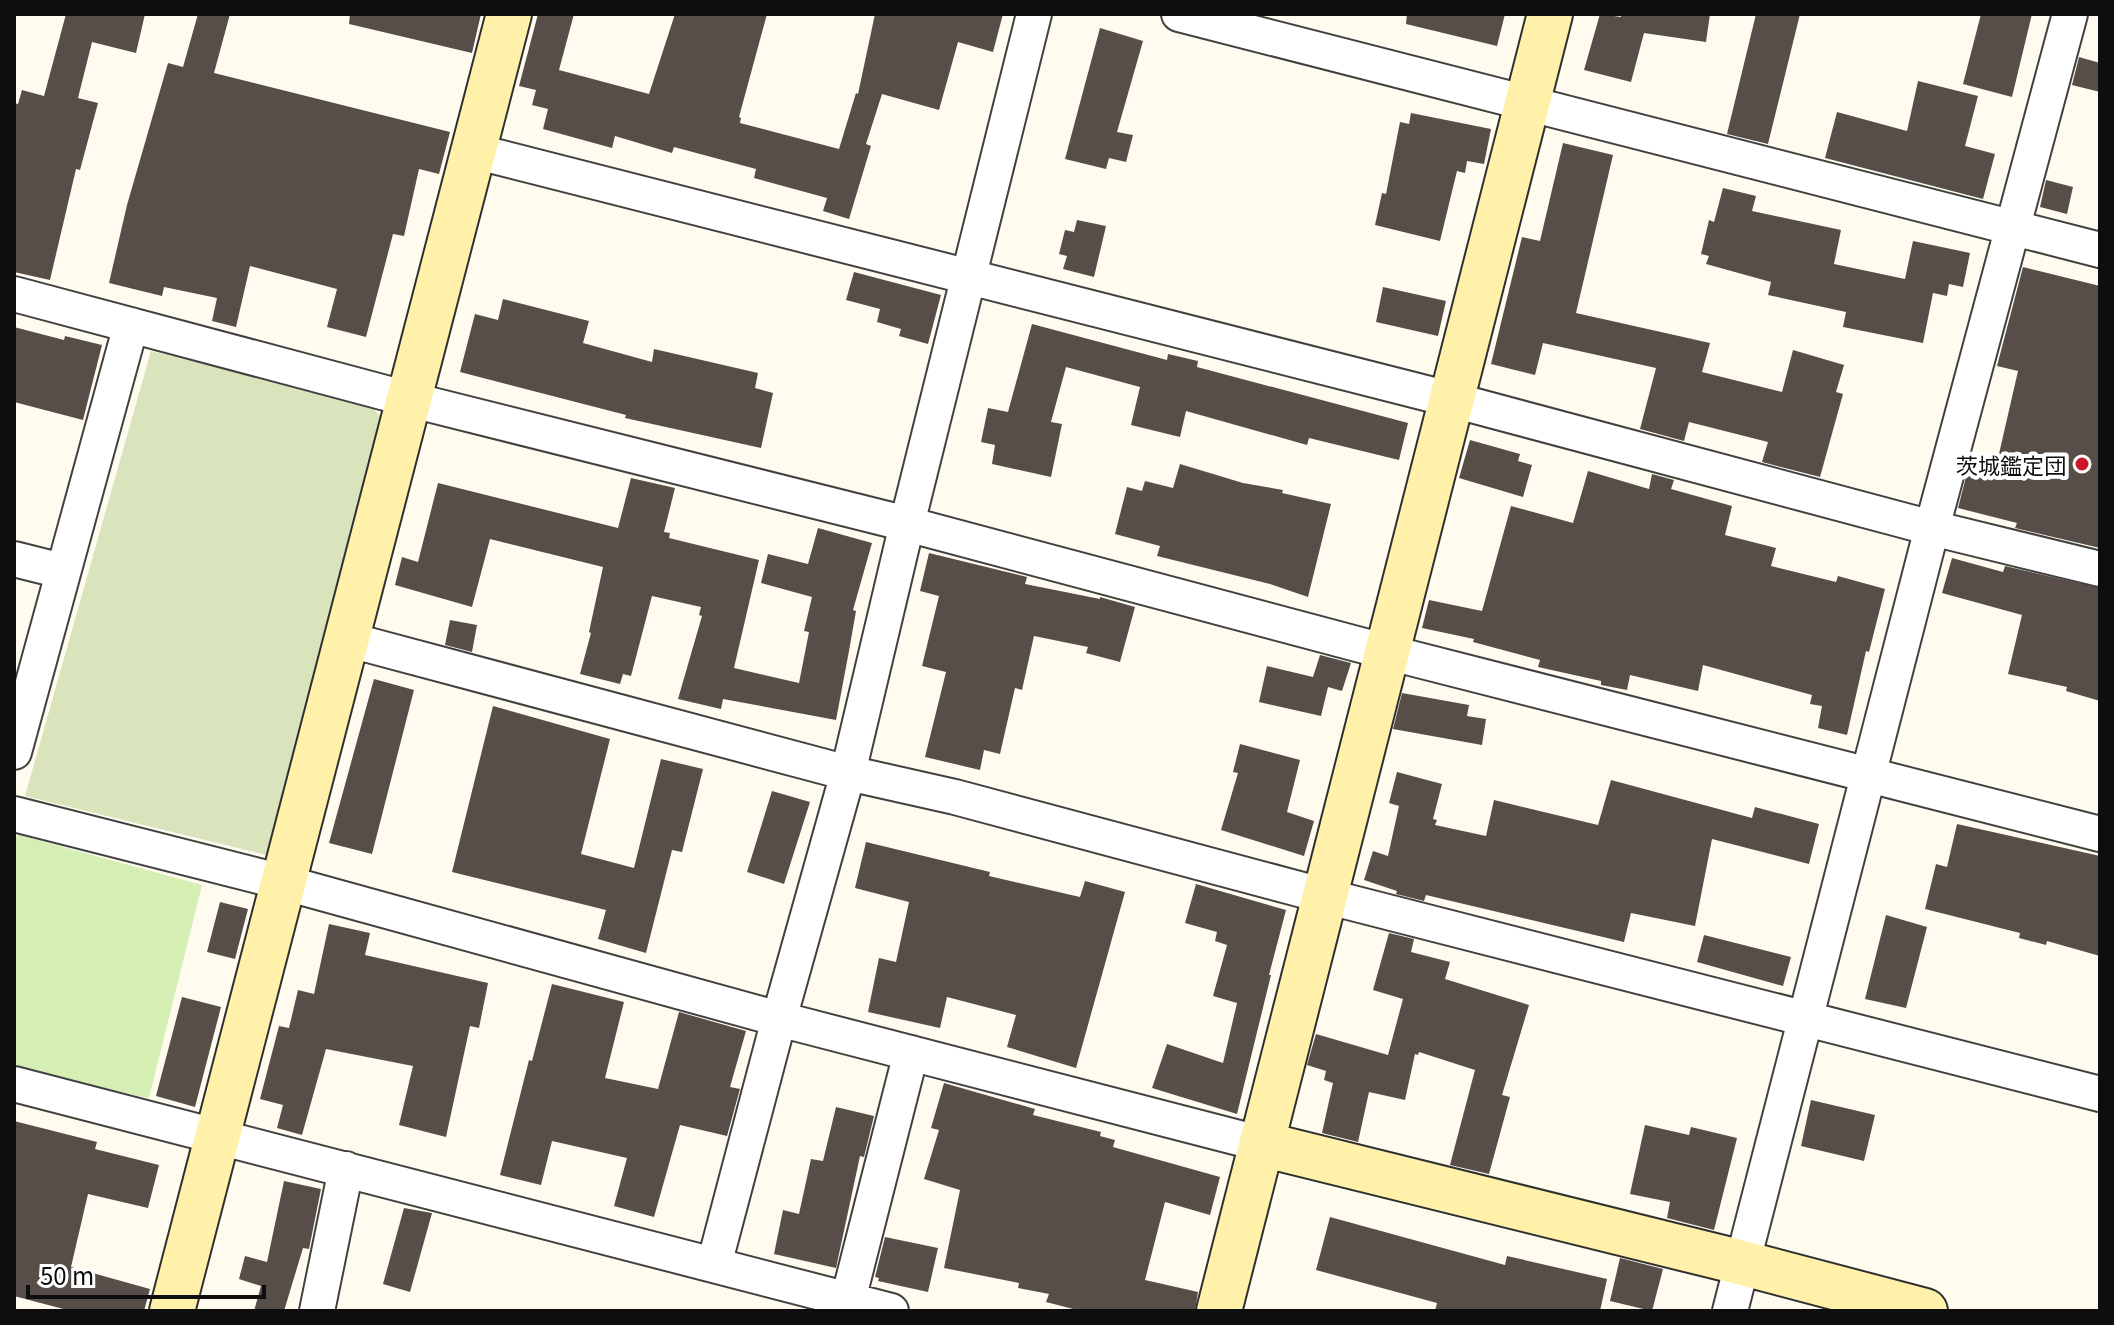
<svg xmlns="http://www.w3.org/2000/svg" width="2114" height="1325" viewBox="0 0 2114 1325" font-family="Georgia,'Noto Sans JP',serif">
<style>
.green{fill:#d5eeb4}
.cemetery{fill:#d9e4bd}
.building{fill:#584e49}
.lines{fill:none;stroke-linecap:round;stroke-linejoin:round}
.street-casing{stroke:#414141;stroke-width:38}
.secondary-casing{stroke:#303030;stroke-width:48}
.street{stroke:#fff;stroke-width:34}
.secondary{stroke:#fff1aa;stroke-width:44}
.poi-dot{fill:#cc1729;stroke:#fff;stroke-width:3}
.labels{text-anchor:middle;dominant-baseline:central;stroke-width:8;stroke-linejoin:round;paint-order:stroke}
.poi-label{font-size:22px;fill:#0e0e0e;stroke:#fff;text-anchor:end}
</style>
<rect width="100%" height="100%" fill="#fffbef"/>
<path class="green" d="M 19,835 L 202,885 L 149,1098 L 14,1069 L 14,838 Z"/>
<path class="cemetery" d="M 151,351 L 370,405 L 383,419 L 266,855 L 25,796 Z"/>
<path class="building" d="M 66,14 L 145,14 L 136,53 L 92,42 L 78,98 L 98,103 L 80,170 L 76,169 L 50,280 L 14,272 L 14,103 L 18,104 L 22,90 L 44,96 Z
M 198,14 L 230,14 L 214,73 L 450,132 L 439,174 L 419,169 L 404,236 L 393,234 L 366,337 L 327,327 L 337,289 L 250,266 L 236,327 L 212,321 L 217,298 L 164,287 L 162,296 L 109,283 L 127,205 L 168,63 L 183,67 Z
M 350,14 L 481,14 L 472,53 L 349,24 Z
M 538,14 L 574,14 L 559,70 L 649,94 L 675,14 L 767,14 L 739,117 L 741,118 L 740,123 L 839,149 L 856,93 L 858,94 L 875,14 L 1003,14 L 993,52 L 958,42 L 939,110 L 882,94 L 866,144 L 871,146 L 849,219 L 823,211 L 827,198 L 754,178 L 756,169 L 674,147 L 672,153 L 615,136 L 612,148 L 543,129 L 548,109 L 532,105 L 536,90 L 519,86 Z
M 1407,14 L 1505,14 L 1497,46 L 1406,24 Z
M 1600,14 L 1621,17 L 1621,14 L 1710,14 L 1706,42 L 1644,33 L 1631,82 L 1584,70 Z
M 1756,14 L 1800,14 L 1768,144 L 1727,134 Z
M 1981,14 L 2032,14 L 2012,97 L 1963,84 Z
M 1100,28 L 1143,41 L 1117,132 L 1133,135 L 1126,162 L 1109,158 L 1106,169 L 1065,159 Z
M 2079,57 L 2100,63 L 2100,92 L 2072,85 Z
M 1918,81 L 1978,96 L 1965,146 L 1995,154 L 1983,199 L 1825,158 L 1837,112 L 1907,131 Z
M 1411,113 L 1491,129 L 1484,164 L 1467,161 L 1465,173 L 1457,171 L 1440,241 L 1375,225 L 1382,193 L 1386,194 L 1400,122 L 1409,124 Z
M 1563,143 L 1613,155 L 1576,313 L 1710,343 L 1702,372 L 1782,392 L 1793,350 L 1844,365 L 1836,392 L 1843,394 L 1820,477 L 1762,462 L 1768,442 L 1689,422 L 1684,441 L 1640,429 L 1656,368 L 1543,343 L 1535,375 L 1491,364 L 1522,237 L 1540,241 Z
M 2046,180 L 2073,187 L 2067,214 L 2040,207 Z
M 1723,188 L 1756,196 L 1752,211 L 1841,230 L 1834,264 L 1905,279 L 1913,241 L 1970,253 L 1963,287 L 1949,284 L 1947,296 L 1933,293 L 1923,343 L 1843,327 L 1846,312 L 1768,295 L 1771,282 L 1706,264 L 1709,256 L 1701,254 L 1709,220 L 1714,222 Z
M 1077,220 L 1106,226 L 1094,277 L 1063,269 L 1067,256 L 1059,254 L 1065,230 L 1074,232 Z
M 2023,267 L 2100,286 L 2100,548 L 2015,528 L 2017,523 L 1958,508 L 1967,473 L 1993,480 L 2018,371 L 1997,366 Z
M 854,272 L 941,295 L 928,344 L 899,336 L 901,329 L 877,322 L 880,309 L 846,300 Z
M 1383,287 L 1446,301 L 1438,336 L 1376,322 Z
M 503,299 L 589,321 L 583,343 L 652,362 L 654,349 L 758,373 L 755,388 L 773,393 L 761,448 L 625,418 L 626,415 L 460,372 L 475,314 L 498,320 Z
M 1032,324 L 1167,360 L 1168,354 L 1198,361 L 1197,367 L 1408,423 L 1399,460 L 1309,438 L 1307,445 L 1186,411 L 1180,437 L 1131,425 L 1140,387 L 1066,367 L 1051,422 L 1062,424 L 1051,477 L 992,464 L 995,445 L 981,442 L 988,408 L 1008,412 Z
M 14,327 L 64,340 L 65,336 L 102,345 L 83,420 L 14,402 Z
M 1470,440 L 1520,454 L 1518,461 L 1532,465 L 1523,497 L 1459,478 Z
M 1180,464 L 1243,483 L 1283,490 L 1282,493 L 1331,504 L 1308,597 L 1270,584 L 1157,556 L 1160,546 L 1115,534 L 1127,487 L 1142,491 L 1145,481 L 1173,488 Z
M 1588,471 L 1649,489 L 1652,474 L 1674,480 L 1671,489 L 1732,506 L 1725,535 L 1776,548 L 1771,566 L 1836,582 L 1838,576 L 1885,589 L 1869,652 L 1866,651 L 1847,735 L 1818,728 L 1822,706 L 1810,704 L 1812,695 L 1703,665 L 1698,691 L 1630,675 L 1627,690 L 1601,685 L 1601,681 L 1538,667 L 1540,660 L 1473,642 L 1474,639 L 1422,628 L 1429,600 L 1482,611 L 1511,506 L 1573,523 Z
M 631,478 L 675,488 L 664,532 L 670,533 L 669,538 L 759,560 L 734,668 L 799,683 L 809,632 L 804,631 L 812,597 L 761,583 L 768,554 L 808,564 L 818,528 L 872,543 L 853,610 L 856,611 L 849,651 L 836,720 L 723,699 L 721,709 L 678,699 L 702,616 L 699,615 L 701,607 L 652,596 L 631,676 L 623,674 L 620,684 L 580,674 L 591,633 L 589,632 L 603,567 L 490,539 L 472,607 L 395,585 L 402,557 L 418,562 L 438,483 L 618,528 Z
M 929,553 L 1027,577 L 1025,584 L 1100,599 L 1100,597 L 1135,607 L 1120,662 L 1086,653 L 1088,647 L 1034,636 L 1022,690 L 1015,688 L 1000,754 L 984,750 L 980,770 L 925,757 L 946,672 L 922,666 L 939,596 L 920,591 Z
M 1952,558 L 2003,572 L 2005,566 L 2100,588 L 2100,701 L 2066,691 L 2067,687 L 2008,674 L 2022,615 L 1942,593 Z
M 450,620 L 477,625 L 472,652 L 445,645 Z
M 1320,655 L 1351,663 L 1342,691 L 1328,687 L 1321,716 L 1259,702 L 1267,666 L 1313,677 Z
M 374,679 L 414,690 L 372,854 L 329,843 Z
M 1402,693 L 1469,705 L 1467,716 L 1486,719 L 1482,745 L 1393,729 Z
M 493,706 L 610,739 L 581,854 L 634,868 L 661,759 L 703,769 L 682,852 L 672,850 L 646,953 L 598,939 L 606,910 L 452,872 Z
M 1240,744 L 1300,760 L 1287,812 L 1314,821 L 1304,856 L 1221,830 L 1238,773 L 1233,772 Z
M 1397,772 L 1442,784 L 1433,819 L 1437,820 L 1435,825 L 1486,836 L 1494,800 L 1598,825 L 1611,780 L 1752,818 L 1755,807 L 1819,824 L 1809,864 L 1712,839 L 1695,926 L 1631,913 L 1624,942 L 1426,895 L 1424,901 L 1396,894 L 1397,891 L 1364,880 L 1373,851 L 1388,856 L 1399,806 L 1389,803 Z
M 772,791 L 810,802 L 784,884 L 747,872 Z
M 1957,824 L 2100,856 L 2100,956 L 2047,941 L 2046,945 L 2019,938 L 2020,933 L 1925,909 L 1936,864 L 1947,867 Z
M 866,842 L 990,872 L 989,876 L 1080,897 L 1085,881 L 1125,892 L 1076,1068 L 1007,1047 L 1016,1015 L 947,997 L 940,1028 L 868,1012 L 879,958 L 896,962 L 909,902 L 855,888 Z
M 1196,884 L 1286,910 L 1269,975 L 1271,975 L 1237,1114 L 1152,1088 L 1167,1044 L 1223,1063 L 1237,1003 L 1213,996 L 1227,945 L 1215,941 L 1217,932 L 1185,923 Z
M 220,902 L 248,909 L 235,959 L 207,952 Z
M 1886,915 L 1927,927 L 1906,1008 L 1865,999 Z
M 329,924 L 370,933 L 365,955 L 488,983 L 479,1028 L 470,1026 L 446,1137 L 399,1125 L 413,1066 L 326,1049 L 302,1135 L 277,1128 L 283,1105 L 260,1099 L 279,1026 L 289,1028 L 298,990 L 314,994 Z
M 1389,933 L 1414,939 L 1411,952 L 1450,962 L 1445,979 L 1529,1005 L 1502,1095 L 1510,1097 L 1489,1174 L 1450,1165 L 1475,1070 L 1419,1052 L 1418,1055 L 1415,1054 L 1405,1100 L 1369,1092 L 1358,1142 L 1322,1133 L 1333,1083 L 1324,1080 L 1326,1071 L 1307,1065 L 1316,1034 L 1388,1055 L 1403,999 L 1373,990 Z
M 1704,935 L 1791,957 L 1783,986 L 1697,962 Z
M 552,984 L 624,1002 L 605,1078 L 658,1089 L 679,1012 L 746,1031 L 730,1087 L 740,1089 L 727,1136 L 680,1125 L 654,1217 L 614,1206 L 627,1158 L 552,1141 L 541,1185 L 500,1175 L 529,1060 L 532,1061 Z
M 182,997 L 221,1007 L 195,1107 L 156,1096 Z
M 944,1083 L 1035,1109 L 1033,1115 L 1101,1132 L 1100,1136 L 1115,1140 L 1113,1147 L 1220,1177 L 1210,1215 L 1165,1202 L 1145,1280 L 1198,1292 L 1195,1311 L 1081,1311 L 1046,1302 L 1049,1294 L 1018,1288 L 1019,1283 L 944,1268 L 960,1190 L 924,1179 L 939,1130 L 931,1128 Z
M 1811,1100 L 1875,1115 L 1864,1161 L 1801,1146 Z
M 836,1107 L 874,1116 L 864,1157 L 860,1156 L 836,1268 L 774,1254 L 783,1210 L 799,1214 L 811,1159 L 823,1161 Z
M 14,1121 L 97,1142 L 95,1149 L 159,1165 L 148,1208 L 88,1194 L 71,1267 L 150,1289 L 144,1311 L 71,1311 L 14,1296 Z
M 1645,1125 L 1689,1135 L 1691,1127 L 1737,1138 L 1714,1230 L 1667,1218 L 1670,1202 L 1630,1194 Z
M 284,1181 L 321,1189 L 309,1249 L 303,1248 L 284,1311 L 254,1311 L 261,1286 L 239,1279 L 245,1256 L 267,1262 Z
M 404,1208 L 432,1213 L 410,1292 L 383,1284 Z
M 1330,1217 L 1505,1265 L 1507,1256 L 1607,1279 L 1600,1311 L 1435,1311 L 1437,1303 L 1316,1270 Z
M 885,1237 L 938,1248 L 928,1292 L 878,1281 L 879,1278 L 875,1277 Z
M 1620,1258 L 1663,1269 L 1652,1311 L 1610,1301 Z"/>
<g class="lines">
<g class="street-casing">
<path id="street" d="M 1179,14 L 2100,250
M 474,151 L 1453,400 L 1932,528 L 2100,569
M 14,294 L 408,399 L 907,524 L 1387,652 L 2100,834
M 14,559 L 62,571
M 346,639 L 848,773 L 955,797 L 1325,896 L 2100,1094
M 14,752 L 131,325
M 14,814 L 282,882 L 779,1019 L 1262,1144
M 14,1084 L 891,1311
M 714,1265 L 779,1019 L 848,773 L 907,524 L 1034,14
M 848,1300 L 911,1053
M 317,1311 L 346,1169
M 1730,1311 L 1932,528 L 2070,14"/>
</g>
<g class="secondary-casing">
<path id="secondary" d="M 1262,1144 L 1743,1263 L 1925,1311
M 172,1311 L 509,14
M 1219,1311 L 1550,14"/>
</g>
<use href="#street" class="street"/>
<use href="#secondary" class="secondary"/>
</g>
<circle class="poi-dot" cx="2082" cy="464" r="8"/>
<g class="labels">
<g class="poi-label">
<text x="2066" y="464">茨城鑑定団</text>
</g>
</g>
<rect width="2114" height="1325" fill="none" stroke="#0e0e0e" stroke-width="32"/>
<path d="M28 1285v12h236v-12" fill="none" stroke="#0e0e0e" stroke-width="4"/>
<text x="40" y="1285" font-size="24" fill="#0e0e0e" stroke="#ffffff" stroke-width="6" paint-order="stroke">50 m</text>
</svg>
